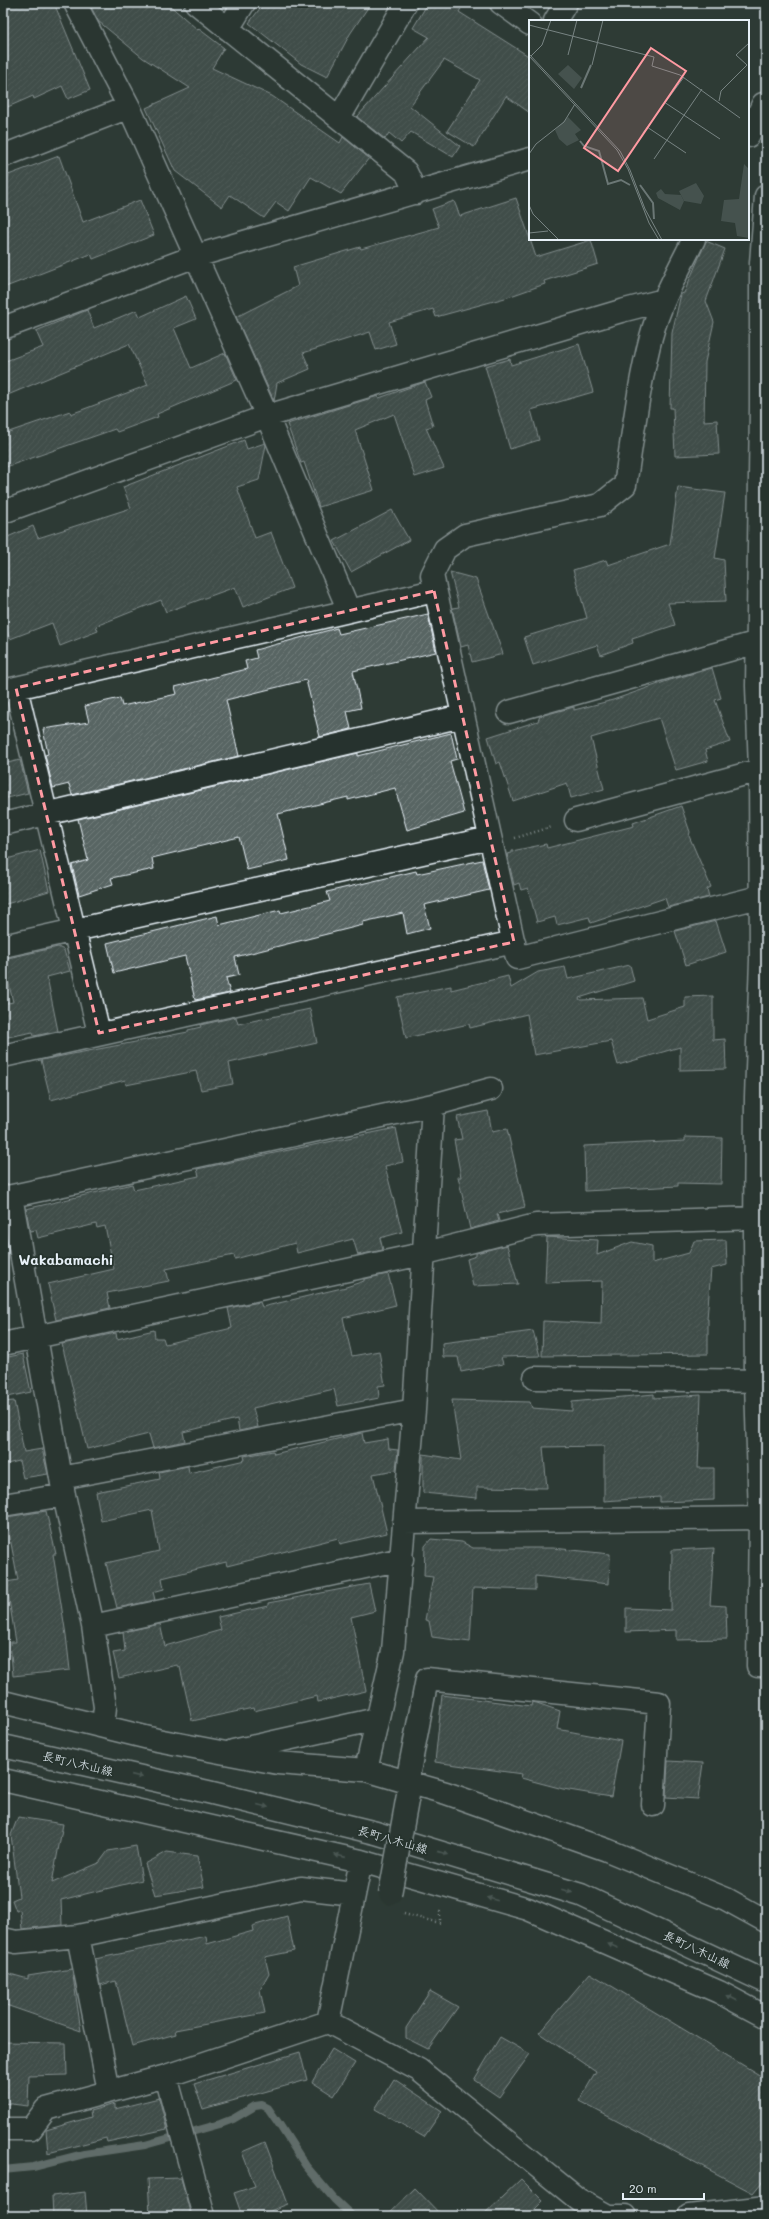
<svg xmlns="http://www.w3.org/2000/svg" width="769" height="2219" viewBox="0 0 769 2219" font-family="Mali,'Klee One',sans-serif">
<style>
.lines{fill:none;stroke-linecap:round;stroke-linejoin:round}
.stream{stroke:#9da8a9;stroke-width:8}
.building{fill:url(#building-hatch);stroke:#e8f1f8}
.minor-casing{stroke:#e8f1f8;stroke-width:25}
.path{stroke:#e8f1f8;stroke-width:2.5;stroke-dasharray:1 3;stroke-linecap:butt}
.minor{stroke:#26332d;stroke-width:22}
.minor-bridge-casing{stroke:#e8f1f8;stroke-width:25;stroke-linecap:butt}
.minor-bridge{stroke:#26332d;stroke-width:22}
.oneway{fill:#6a7674}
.marked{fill:none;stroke:#ff9aa2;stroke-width:3;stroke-dasharray:8 5;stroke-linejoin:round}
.labels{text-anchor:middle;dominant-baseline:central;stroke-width:3.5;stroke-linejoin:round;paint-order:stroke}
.street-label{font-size:12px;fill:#e8f1f8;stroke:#26332d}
.quarter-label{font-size:14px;font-weight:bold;fill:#e8f1f8;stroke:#26332d}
.inset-river{fill:none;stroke:#6b7775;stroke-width:2}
.inset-road{fill:none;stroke:#788483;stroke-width:1}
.view{fill:#ff9aa2;fill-opacity:0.15;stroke:#ff9aa2;stroke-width:2}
.inset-edge{fill:none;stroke:#e8f1f8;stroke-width:2}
</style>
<defs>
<pattern id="building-hatch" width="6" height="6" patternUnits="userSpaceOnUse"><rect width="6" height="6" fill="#596563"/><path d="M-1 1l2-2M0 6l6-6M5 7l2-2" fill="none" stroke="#717c7a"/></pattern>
</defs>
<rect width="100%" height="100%" fill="#2e3b35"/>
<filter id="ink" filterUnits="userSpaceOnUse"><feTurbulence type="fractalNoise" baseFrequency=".025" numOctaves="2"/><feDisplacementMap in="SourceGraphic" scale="8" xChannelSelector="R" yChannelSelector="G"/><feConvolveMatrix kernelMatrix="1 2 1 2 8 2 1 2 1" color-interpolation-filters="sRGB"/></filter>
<g filter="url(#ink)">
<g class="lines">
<path class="stream" d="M 3,2170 L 33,2167 L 84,2154 L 145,2145 L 220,2124 L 233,2119 L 255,2106 L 262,2105 L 268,2108 L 279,2124 L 306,2166 L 334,2199 L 352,2216"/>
</g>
<path class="building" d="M 3,3 L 54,3 L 90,90 L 68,99 L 62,86 L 34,99 L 33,96 L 3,109 Z
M 89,3 L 167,3 L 198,30 L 199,29 L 224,48 L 212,68 L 272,96 L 340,143 L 343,137 L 369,158 L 341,194 L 311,177 L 289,211 L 276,202 L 264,218 L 230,195 L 222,207 L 175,171 L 146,108 L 190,88 L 143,58 L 98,21 Z
M 264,3 L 371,3 L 350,34 L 327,77 L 301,64 L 249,23 Z
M 428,3 L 464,3 L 459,12 L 530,57 L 530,113 L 506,96 L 474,147 L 447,131 L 480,80 L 444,60 L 410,106 L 460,146 L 453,157 L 411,132 L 401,143 L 389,133 L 385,139 L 357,117 L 429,37 L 413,28 Z
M 59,156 L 83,222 L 140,200 L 154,235 L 93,259 L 91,254 L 3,288 L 3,177 Z
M 516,198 L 536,257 L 591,240 L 598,264 L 544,281 L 545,284 L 505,298 L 436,317 L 433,309 L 389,322 L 396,344 L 376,350 L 370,332 L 303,353 L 310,369 L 277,383 L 274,401 L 236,317 L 298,286 L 293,267 L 360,247 L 361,249 L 439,227 L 432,209 L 454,201 L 460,216 Z
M 706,241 L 725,249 L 706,301 L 714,322 L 705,362 L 704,421 L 717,420 L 719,454 L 675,456 L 673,408 L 670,408 L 672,333 L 681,294 L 684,293 Z
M 186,296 L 196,319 L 174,328 L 191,368 L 225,353 L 237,380 L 157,414 L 158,417 L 117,432 L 115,429 L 3,468 L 3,434 L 70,411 L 71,414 L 148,385 L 129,344 L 3,397 L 3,362 L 43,347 L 36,331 L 87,310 L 94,328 L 137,310 L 140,317 Z
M 579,344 L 593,392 L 531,410 L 539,440 L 510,449 L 485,366 L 510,359 L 511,365 Z
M 425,382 L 431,397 L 425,400 L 433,426 L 426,428 L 444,468 L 415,477 L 394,414 L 355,430 L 374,490 L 319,507 L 304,462 L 301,463 L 287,424 L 378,396 L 379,398 Z
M 244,440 L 247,449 L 265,443 L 266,445 L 259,480 L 237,487 L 255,538 L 271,532 L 292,588 L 243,607 L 235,587 L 166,612 L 161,600 L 96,626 L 98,631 L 60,646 L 52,623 L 10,639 L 3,622 L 3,539 L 33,526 L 38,538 L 131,508 L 123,487 Z
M 678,487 L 725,493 L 715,558 L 724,560 L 726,601 L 668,603 L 675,625 L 632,639 L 633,643 L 601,655 L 597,645 L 533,665 L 524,637 L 587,618 L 573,570 L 606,560 L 608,565 L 670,544 Z
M 392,510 L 409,540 L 351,572 L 334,541 Z
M 450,572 L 476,579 L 503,654 L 472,662 L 468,645 L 461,647 L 452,608 L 459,607 Z
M 428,614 L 436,652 L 353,671 L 361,708 L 347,711 L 351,729 L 320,737 L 306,680 L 226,700 L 239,756 L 72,795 L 69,784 L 53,788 L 45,755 L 48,754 L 43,729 L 89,722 L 85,706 L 120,698 L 122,706 L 177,694 L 175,687 L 247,669 L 245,661 L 257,658 L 255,650 L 337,628 L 339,634 Z
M 712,668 L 721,698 L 715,700 L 730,742 L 705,750 L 708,761 L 676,770 L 659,718 L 591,738 L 604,789 L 571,798 L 567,783 L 513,801 L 500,762 L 496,764 L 488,737 L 538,721 L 540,716 L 574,707 L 574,710 L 613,700 L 670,680 Z
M 451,733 L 457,759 L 450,761 L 464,813 L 407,830 L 395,788 L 348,800 L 348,797 L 278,814 L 289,860 L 247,870 L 239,837 L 152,858 L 154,869 L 111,878 L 113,884 L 79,895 L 72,865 L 88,860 L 78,819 L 358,753 L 358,756 Z
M 20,760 L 28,793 L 3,799 L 3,764 Z
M 681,806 L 690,832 L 689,836 L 711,887 L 707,889 L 709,897 L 668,907 L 665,898 L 591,923 L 589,917 L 557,925 L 555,917 L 537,922 L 528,888 L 521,890 L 519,883 L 514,885 L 507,854 L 512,853 L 512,851 L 546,844 L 547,848 L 634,826 L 633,823 Z
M 40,850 L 49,891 L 3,905 L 3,860 Z
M 482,860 L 489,890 L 424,905 L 430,928 L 407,934 L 403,913 L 363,922 L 363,925 L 235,957 L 239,975 L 226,978 L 230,993 L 195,1000 L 185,956 L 114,973 L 107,943 L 217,916 L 219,925 L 280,910 L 281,913 L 330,901 L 327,892 L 416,871 L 417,874 Z
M 716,921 L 726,952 L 686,965 L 675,931 Z
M 58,947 L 64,950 L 70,971 L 47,977 L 58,1031 L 34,1036 L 33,1032 L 3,1038 L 3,1004 L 13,1002 L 3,959 Z
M 630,965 L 634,981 L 579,998 L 580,1000 L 642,998 L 647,1019 L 685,1007 L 685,997 L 713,996 L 713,1040 L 725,1039 L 726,1069 L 680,1070 L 680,1047 L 618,1065 L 611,1041 L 534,1055 L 527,1014 L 470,1028 L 469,1024 L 406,1038 L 397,997 L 451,986 L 451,990 L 508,976 L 511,988 L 538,972 L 565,967 L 568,979 Z
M 310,1009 L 317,1043 L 229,1063 L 233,1084 L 201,1090 L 196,1071 L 126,1085 L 125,1080 L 51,1100 L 41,1060 L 188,1032 L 188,1030 L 201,1027 L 200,1025 L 236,1017 L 238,1024 Z
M 488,1111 L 492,1132 L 507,1129 L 525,1207 L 497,1214 L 499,1221 L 470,1229 L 458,1177 L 461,1177 L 454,1140 L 462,1139 L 457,1117 Z
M 396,1128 L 403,1162 L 385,1166 L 402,1232 L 380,1238 L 383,1250 L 358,1255 L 353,1239 L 297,1253 L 295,1243 L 235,1259 L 234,1255 L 166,1269 L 169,1281 L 107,1293 L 110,1308 L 56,1320 L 48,1284 L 114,1269 L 105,1226 L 97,1228 L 96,1224 L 38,1238 L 36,1230 L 30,1231 L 26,1209 L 132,1184 L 134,1190 L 199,1176 L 197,1169 Z
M 685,1137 L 722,1138 L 721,1184 L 678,1183 L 678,1186 L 585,1191 L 584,1146 L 685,1141 Z
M 547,1237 L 598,1240 L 597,1255 L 632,1242 L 652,1246 L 652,1263 L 689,1253 L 694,1241 L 726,1240 L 727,1265 L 711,1269 L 707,1319 L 708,1319 L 708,1354 L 542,1356 L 543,1321 L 601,1324 L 602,1281 L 545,1283 Z
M 507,1245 L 518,1284 L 473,1286 L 467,1259 L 476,1256 L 476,1253 Z
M 388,1274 L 396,1305 L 343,1318 L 352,1356 L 379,1351 L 385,1385 L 378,1386 L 379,1398 L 338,1406 L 334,1389 L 253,1408 L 258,1427 L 239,1431 L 237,1419 L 183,1432 L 185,1441 L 153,1448 L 149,1434 L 87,1449 L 62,1344 L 116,1333 L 117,1339 L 154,1330 L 155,1338 L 163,1338 L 165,1344 L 232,1328 L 228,1308 L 260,1302 L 262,1307 L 346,1287 L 364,1281 L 364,1279 Z
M 533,1331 L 540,1356 L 501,1357 L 503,1364 L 461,1372 L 458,1357 L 443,1357 L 442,1343 Z
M 23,1354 L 31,1392 L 3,1398 L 3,1358 Z
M 654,1394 L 654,1398 L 701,1395 L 698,1468 L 714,1468 L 714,1500 L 660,1502 L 660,1497 L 604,1501 L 604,1446 L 543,1447 L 547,1488 L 477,1487 L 477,1498 L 423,1493 L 423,1454 L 461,1460 L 452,1400 L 530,1402 L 532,1408 L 572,1411 L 572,1402 Z
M 14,1401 L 24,1452 L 42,1449 L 48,1474 L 23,1478 L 19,1461 L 3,1465 L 3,1402 Z
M 362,1433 L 364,1443 L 388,1439 L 389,1449 L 398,1450 L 396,1470 L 373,1474 L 387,1533 L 340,1544 L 338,1538 L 227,1566 L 226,1562 L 162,1578 L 164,1589 L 153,1592 L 155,1600 L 117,1608 L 106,1563 L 159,1551 L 152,1510 L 101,1521 L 96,1492 L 160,1479 L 159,1472 L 188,1466 L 189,1473 L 245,1460 L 244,1456 L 273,1451 L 274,1454 Z
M 46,1511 L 56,1554 L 53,1554 L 66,1635 L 70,1670 L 13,1676 L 10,1642 L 16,1642 L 6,1582 L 18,1580 L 6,1517 Z
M 431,1539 L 462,1542 L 473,1548 L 553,1548 L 610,1554 L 609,1584 L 535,1576 L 535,1590 L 473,1588 L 470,1642 L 432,1637 L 429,1621 L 425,1620 L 433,1577 L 424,1576 L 425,1546 Z
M 714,1548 L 710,1605 L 726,1606 L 727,1639 L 676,1640 L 676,1630 L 626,1632 L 626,1608 L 671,1610 L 672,1550 Z
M 369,1584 L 375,1611 L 351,1617 L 366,1691 L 318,1702 L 317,1696 L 254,1711 L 253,1708 L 192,1721 L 180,1667 L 178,1668 L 177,1665 L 119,1678 L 113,1653 L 125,1651 L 123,1632 L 160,1624 L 165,1646 L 221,1630 L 218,1617 L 268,1606 L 268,1603 Z
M 442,1695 L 531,1706 L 532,1702 L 537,1703 L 560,1711 L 557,1729 L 621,1741 L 611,1797 L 563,1789 L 521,1778 L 522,1774 L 435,1762 Z
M 668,1761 L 703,1763 L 698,1799 L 666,1797 Z
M 18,1817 L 63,1824 L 52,1883 L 99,1863 L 108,1851 L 136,1846 L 142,1880 L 61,1900 L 62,1925 L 22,1929 L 20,1910 L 16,1911 L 12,1900 L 19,1897 L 11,1835 Z
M 167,1852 L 197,1856 L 204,1887 L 155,1895 L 145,1864 Z
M 287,1916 L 294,1951 L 265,1957 L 269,1974 L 260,1990 L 265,2013 L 175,2030 L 176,2034 L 132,2046 L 116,1981 L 100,1985 L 95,1959 L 206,1936 L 207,1944 L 253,1931 L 252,1926 Z
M 72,1969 L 81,2031 L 3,2004 L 3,1972 L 28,1979 L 28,1976 Z
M 590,1973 L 766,2079 L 766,2177 L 753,2193 L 579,2101 L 596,2072 L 539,2033 Z
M 430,1991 L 458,2007 L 428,2049 L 406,2038 L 406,2028 Z
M 500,2037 L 530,2054 L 499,2097 L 474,2080 Z
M 3,2042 L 66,2043 L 67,2075 L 29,2076 L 28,2106 L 3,2103 Z
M 332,2049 L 355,2063 L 334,2096 L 312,2082 Z
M 300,2052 L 307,2080 L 203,2109 L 194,2084 Z
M 394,2079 L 442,2111 L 424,2137 L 375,2109 Z
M 159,2098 L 167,2129 L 107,2142 L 106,2138 L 48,2153 L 46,2130 L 91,2117 L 90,2111 L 115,2104 L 115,2109 Z
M 265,2142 L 288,2204 L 257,2216 L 242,2216 L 234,2193 L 255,2186 L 242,2152 Z
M 181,2178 L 191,2216 L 150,2216 L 148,2179 Z
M 521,2179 L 543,2201 L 528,2216 L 482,2216 Z
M 415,2188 L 442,2216 L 386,2216 Z
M 85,2192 L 87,2216 L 53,2216 L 52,2196 Z"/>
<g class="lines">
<g class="minor-casing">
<path id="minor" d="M 196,3 L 406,172 L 416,193
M 501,3 L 530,24
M 555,21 L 566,3
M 228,29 L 244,3
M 339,118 L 406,3
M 748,136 L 763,104
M 3,156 L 129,107
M 766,196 L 761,263 L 761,407 L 757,686 L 760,770 L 761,960 L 756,1097 L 755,1236 L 756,1381 L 760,1518 L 758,1666 L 766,1666
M 694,239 C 678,271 660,303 651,337 C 638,386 633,436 625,485 L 600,505 L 465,535 L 445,549 L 432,575 L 517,958 L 759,897
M 3,328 L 196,256 L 530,159
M 3,512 L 267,416 L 621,311 L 664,300
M 349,611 L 434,591
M 16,688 L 99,1033
M 3,691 L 349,611 L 267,416 L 129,107 L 75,3
M 509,712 L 758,642
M 576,820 L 760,770
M 3,824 L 462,716
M 3,946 L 490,838
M 3,1056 L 514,942
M 11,1196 L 64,1495 L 93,1626 L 105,1707 L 103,1726
M 3,1198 L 433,1105 L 491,1089
M 3,1344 L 422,1254 L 536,1225 L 756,1218
M 535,1378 L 766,1381
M 61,1478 L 414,1410
M 3,1505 L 64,1495
M 404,1522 L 766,1518
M 93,1626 L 402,1559
M 3,1702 L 157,1740 L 278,1763 L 366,1770 L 407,1782 L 446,1793 L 607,1850 L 726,1899 L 766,1921
M 3,1746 L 208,1792 L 376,1833 L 581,1895 L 766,1982
M 233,1751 L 377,1719
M 366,1770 L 393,1651 L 414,1410 L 433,1105
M 3,1780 L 361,1861 L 528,1909 L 719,1992 L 766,2017
M 407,1782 L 427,1679 L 659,1703 L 653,1805
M 361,1861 L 328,2022 L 419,2070 L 579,2200 L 608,2216 L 626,2216
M 78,1936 L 109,2091
M 3,1939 L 16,1942 L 78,1936 L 301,1888 L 354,1894
M 166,2076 L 204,2216
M 3,2129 L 31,2129 L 46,2109 L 166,2076 L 328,2022
M 689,2216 L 766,2207"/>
</g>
<path class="path" d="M 515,838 L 552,827
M 404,1914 L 440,1923 L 440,1912 L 438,1911"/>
<use href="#minor" class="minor"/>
<g class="minor-bridge-casing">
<path id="minor-bridge" d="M 390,1894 L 408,1795"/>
</g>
<use href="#minor-bridge" class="minor-bridge"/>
</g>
<defs><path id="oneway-solid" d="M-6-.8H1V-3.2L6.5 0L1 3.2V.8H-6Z"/></defs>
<g class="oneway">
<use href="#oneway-solid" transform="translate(137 1776) rotate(13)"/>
<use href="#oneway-solid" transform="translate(263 1806) rotate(14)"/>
<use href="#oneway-solid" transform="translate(443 1853) rotate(17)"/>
<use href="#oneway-solid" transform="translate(340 1856) rotate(-167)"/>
<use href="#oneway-solid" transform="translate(567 1891) rotate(17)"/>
<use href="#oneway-solid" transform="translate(492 1899) rotate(-164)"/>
<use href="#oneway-solid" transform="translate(613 1946) rotate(-157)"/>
<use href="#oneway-solid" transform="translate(732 1998) rotate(-152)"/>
</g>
</g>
<path d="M0 0H769V2219H0ZM 434,591 L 514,942 L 99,1033 L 16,688 Z" fill="#2e3b35" fill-opacity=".55" fill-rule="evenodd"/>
<path class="marked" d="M 434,591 L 514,942 L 99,1033 L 16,688 Z"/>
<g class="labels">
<g class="street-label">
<text transform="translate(78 1763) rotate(13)">長町八木山線</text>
<text transform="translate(393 1839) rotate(16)">長町八木山線</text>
<text transform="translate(697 1949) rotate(25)">長町八木山線</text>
</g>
<g class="quarter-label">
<text x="66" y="1259">Wakabamachi</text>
</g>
</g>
<g transform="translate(529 20)">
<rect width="220" height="220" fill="#2e3b35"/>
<path d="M 215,144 L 220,149 L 220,218 L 208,216 L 206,203 L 192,201 L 195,180 L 210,179 ZM 132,169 L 136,174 L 152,175 L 155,181 L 151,190 L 129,178 L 127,173 Z" fill="#45524e"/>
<path d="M 39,97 L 52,110 L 46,114 L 50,120 L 38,126 L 30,119 L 26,110 ZM 167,163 L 175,176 L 172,184 L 155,181 L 150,171 Z" fill="#45524e"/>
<path d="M 39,45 L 53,58 L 45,69 L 29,54 Z" fill="#45524e"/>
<path class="inset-river" d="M 52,68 L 62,45M 51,121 L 55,126 L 70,131 L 79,164 L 92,160 L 101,165M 111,165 L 124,183 L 125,199"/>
<path class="inset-road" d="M 0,5 L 125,37 L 123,46 L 151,55 L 211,98M 0,34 L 91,131 L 101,150 L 116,189 L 133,220M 39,35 L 48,0M 0,36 L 88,130 L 99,149 L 120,203 L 130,220M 2,36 L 13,25 L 22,0M 63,45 L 74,0M 190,81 L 192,71 L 218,45 L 207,35 L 220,23M 135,82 L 191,119M 118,107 L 157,133M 114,113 L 155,57M 0,134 L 7,124 L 35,102 L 46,84M 125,139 L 173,69M 0,185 L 4,194 L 30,220M 0,213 L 19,211"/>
<path class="view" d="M 122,28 L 157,51 L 89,151 L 55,128 Z"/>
<rect width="220" height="220" class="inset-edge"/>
</g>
<rect width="769" height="2219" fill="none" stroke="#26332d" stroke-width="16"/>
<rect x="8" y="8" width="753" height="2203" fill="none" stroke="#e8f1f8" stroke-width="1.5" filter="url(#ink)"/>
<path d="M623 2193v6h81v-6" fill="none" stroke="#e8f1f8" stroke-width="2"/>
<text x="629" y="2193" font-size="12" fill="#e8f1f8" stroke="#26332d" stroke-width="3" paint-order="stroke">20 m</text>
</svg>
